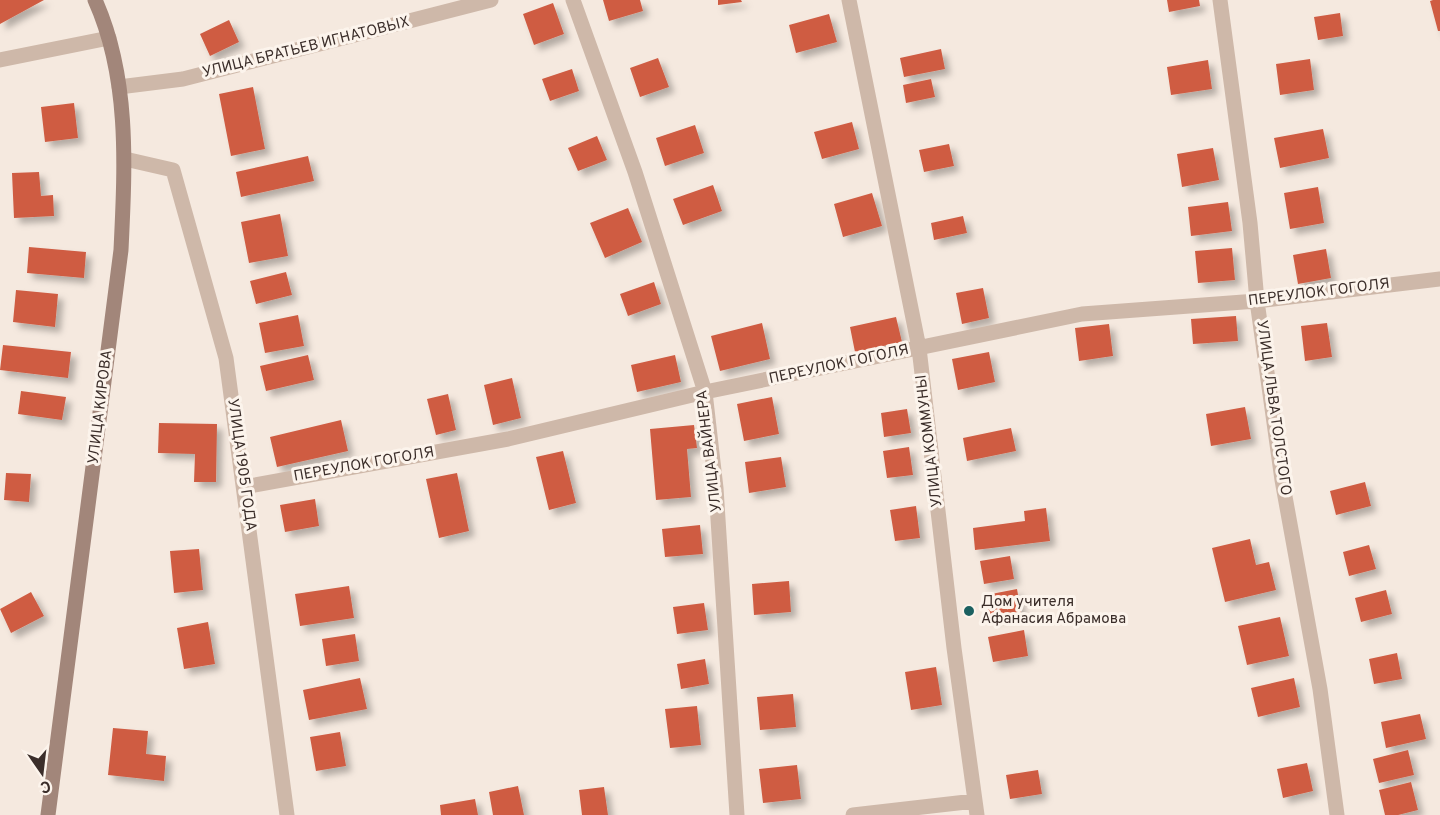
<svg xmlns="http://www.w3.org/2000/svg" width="1440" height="815" viewBox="0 0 1440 815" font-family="Overpass,sans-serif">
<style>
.building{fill:#cf5c43;filter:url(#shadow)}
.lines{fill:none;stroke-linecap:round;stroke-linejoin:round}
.minor{stroke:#ceb8a9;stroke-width:15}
.tertiary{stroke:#ceb8a9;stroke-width:15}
.secondary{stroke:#a2867a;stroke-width:15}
.poi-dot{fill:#1b6060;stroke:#fcf4ec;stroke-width:2}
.labels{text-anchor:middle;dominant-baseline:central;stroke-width:6;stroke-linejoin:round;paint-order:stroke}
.street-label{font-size:15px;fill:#3b2e2a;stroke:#fcf4ec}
.poi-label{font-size:15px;fill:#3b2e2a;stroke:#fcf4ec;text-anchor:start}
</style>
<defs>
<filter id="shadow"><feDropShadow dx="5.5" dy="5.5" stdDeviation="3" flood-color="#0004"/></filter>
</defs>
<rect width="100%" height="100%" fill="#f5e9df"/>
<path class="building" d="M 0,0 L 44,0 L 0,24 Z
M 603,0 L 640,0 L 643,11 L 609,21 Z
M 718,0 L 741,0 L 742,2 L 718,5 Z
M 1167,0 L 1199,0 L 1200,6 L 1169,12 Z
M 1433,0 L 1440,0 L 1440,31 L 1438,31 L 1430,1 Z
M 553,3 L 564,34 L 534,45 L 523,14 Z
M 1340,13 L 1343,36 L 1318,40 L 1314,17 Z
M 829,14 L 837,42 L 796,53 L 789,25 Z
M 229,20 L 239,42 L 210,56 L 200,34 Z
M 941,49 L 945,69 L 904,77 L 900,58 Z
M 658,58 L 669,87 L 640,97 L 630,68 Z
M 1310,59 L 1314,90 L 1280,95 L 1276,64 Z
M 1208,60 L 1212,89 L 1171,95 L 1167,67 Z
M 572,69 L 579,91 L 550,101 L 542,79 Z
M 931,79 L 935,97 L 906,103 L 903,85 Z
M 253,87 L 265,149 L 231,156 L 219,94 Z
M 74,103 L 78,138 L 45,142 L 41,107 Z
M 852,122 L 859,149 L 822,159 L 814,132 Z
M 695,125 L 704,153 L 665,166 L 656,138 Z
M 1323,129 L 1329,158 L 1280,168 L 1274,138 Z
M 597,136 L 607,160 L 578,171 L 568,148 Z
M 949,144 L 954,166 L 924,172 L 919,150 Z
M 1213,148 L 1219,180 L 1182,187 L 1177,154 Z
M 308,156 L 314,181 L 241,197 L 236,172 Z
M 39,172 L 41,196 L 53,195 L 54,216 L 14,218 L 12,173 Z
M 713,185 L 722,211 L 683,225 L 673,199 Z
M 1318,187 L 1324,223 L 1290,229 L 1284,193 Z
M 872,193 L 882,226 L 843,237 L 834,204 Z
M 1228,202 L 1232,231 L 1191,236 L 1188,207 Z
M 628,208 L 642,242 L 605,258 L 590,223 Z
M 280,214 L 288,256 L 249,263 L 241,222 Z
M 963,216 L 967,233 L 934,240 L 931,223 Z
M 29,247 L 86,252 L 84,278 L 27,273 Z
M 1232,248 L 1235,280 L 1198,283 L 1195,251 Z
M 1326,249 L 1331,278 L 1298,284 L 1293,255 Z
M 286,272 L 292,295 L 256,304 L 250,281 Z
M 654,282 L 661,304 L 628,316 L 620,294 Z
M 983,288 L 989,318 L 962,324 L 956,293 Z
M 16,290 L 58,294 L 55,327 L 13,322 Z
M 298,315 L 304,346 L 265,353 L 259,323 Z
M 1236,316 L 1238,341 L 1193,344 L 1191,319 Z
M 896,317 L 902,342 L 855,352 L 850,327 Z
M 762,323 L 770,359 L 720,371 L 711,336 Z
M 1327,323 L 1332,357 L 1305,361 L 1301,326 Z
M 1109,324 L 1113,356 L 1079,361 L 1075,328 Z
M 3,345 L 71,352 L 68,378 L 0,370 Z
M 989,352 L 995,382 L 958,390 L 952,359 Z
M 308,355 L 314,380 L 266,391 L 260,366 Z
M 675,355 L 681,382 L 637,392 L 631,365 Z
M 512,378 L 521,418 L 493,425 L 484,385 Z
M 21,391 L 66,397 L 62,420 L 18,414 Z
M 448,394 L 456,430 L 436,435 L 427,399 Z
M 772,397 L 779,434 L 744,441 L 737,404 Z
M 1245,407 L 1251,439 L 1211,446 L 1206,414 Z
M 907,409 L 911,433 L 884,437 L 881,413 Z
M 341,420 L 348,451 L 277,467 L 270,437 Z
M 159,423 L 217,424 L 216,482 L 194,482 L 195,454 L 158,453 Z
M 694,425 L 697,448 L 687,449 L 691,497 L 656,500 L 650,429 Z
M 1011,428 L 1016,451 L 967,461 L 963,438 Z
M 909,447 L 913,475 L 887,478 L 883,451 Z
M 563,451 L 576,503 L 549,510 L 536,457 Z
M 781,457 L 786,487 L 749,493 L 745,462 Z
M 6,473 L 31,474 L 29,502 L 4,500 Z
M 457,473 L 469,531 L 439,538 L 426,479 Z
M 1365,482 L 1371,506 L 1336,515 L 1330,491 Z
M 315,499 L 319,526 L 285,532 L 280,505 Z
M 916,506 L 920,538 L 895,541 L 890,510 Z
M 1046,508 L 1050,541 L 975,550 L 973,528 L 1025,521 L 1024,511 Z
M 700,525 L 703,554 L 665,557 L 662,529 Z
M 1250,539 L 1256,565 L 1269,562 L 1276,590 L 1225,602 L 1212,548 Z
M 1369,545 L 1376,569 L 1349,576 L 1343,552 Z
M 199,549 L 203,590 L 174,593 L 170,551 Z
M 1010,556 L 1014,579 L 984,584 L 980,561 Z
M 789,581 L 791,612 L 754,615 L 752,584 Z
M 349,586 L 354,618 L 300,626 L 295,594 Z
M 1017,589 L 1021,612 L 990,618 L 986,595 Z
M 1386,590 L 1392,614 L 1361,622 L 1355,598 Z
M 31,592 L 44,616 L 11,633 L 0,609 Z
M 704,603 L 708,630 L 677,634 L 673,607 Z
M 1280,617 L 1289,656 L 1247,665 L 1238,626 Z
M 208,622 L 215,664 L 184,669 L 177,628 Z
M 1024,630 L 1028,656 L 993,662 L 988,637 Z
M 355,634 L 359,661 L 326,666 L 322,639 Z
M 1397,653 L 1402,679 L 1374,684 L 1369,659 Z
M 705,659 L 709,684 L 681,689 L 677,664 Z
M 936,667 L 942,705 L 911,710 L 905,672 Z
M 360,678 L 367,709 L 309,720 L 303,690 Z
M 1294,678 L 1300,707 L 1258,717 L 1251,688 Z
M 793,694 L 796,727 L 760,730 L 757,697 Z
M 697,706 L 701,745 L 670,748 L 665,709 Z
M 1420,714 L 1426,739 L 1386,748 L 1381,722 Z
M 113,728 L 148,731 L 146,754 L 166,756 L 164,781 L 108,775 Z
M 340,732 L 346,766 L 316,771 L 310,737 Z
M 1408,750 L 1414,775 L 1379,783 L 1373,759 Z
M 1307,763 L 1313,791 L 1283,798 L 1277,769 Z
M 797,765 L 801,799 L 763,803 L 759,769 Z
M 1038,770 L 1042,794 L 1010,799 L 1006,775 Z
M 1411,782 L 1418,810 L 1398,815 L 1385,815 L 1379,790 Z
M 518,786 L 524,815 L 493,815 L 489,792 Z
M 604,787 L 608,815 L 582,815 L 579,790 Z
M 475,799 L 478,815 L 441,815 L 440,805 Z"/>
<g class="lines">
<path class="minor" d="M 573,0 L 635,172 L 705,392 L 716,488 L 737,815
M 849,0 L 919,348 L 954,648 L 977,815
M 1220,0 L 1250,223 L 1257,301 L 1282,480 L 1320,689 L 1337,815
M 0,60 L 109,38
M 125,159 L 173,170 L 226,358 L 287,815
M 244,487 L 508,439 L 705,392 L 1082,314 L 1257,301 L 1440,279
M 853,815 L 975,801"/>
<path class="tertiary" d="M 119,87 L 183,79 L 491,0"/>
<path class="secondary" d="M 48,815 L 121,250 C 125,166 130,78 95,0"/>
</g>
<circle class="poi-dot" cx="969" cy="611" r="6"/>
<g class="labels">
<g class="street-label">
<text transform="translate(306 48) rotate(-14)">УЛИЦА БРАТЬЕВ ИГНАТОВЫХ</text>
<text transform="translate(1319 293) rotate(-7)">ПЕРЕУЛОК ГОГОЛЯ</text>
<text transform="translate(839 365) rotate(-12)">ПЕРЕУЛОК ГОГОЛЯ</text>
<text transform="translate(101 407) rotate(-83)">УЛИЦА КИРОВА</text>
<text transform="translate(1273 408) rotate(82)">УЛИЦА ЛЬВА ТОЛСТОГО</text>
<text transform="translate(930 441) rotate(-97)">УЛИЦА КОММУНЫ</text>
<text transform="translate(710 451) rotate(-97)">УЛИЦА ВАЙНЕРА</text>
<text transform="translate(241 465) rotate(82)">УЛИЦА 1905 ГОДА</text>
<text transform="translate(364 465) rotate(-10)">ПЕРЕУЛОК ГОГОЛЯ</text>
</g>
<g class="poi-label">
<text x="981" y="602">Дом учителя<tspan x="981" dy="17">Афанасия Абрамова</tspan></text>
</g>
</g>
<g transform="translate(42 773) rotate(166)" stroke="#fcf4ec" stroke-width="4.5" paint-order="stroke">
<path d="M0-4.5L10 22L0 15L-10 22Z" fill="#3b2e2a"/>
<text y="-9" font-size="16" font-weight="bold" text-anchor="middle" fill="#3b2e2a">С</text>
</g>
</svg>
